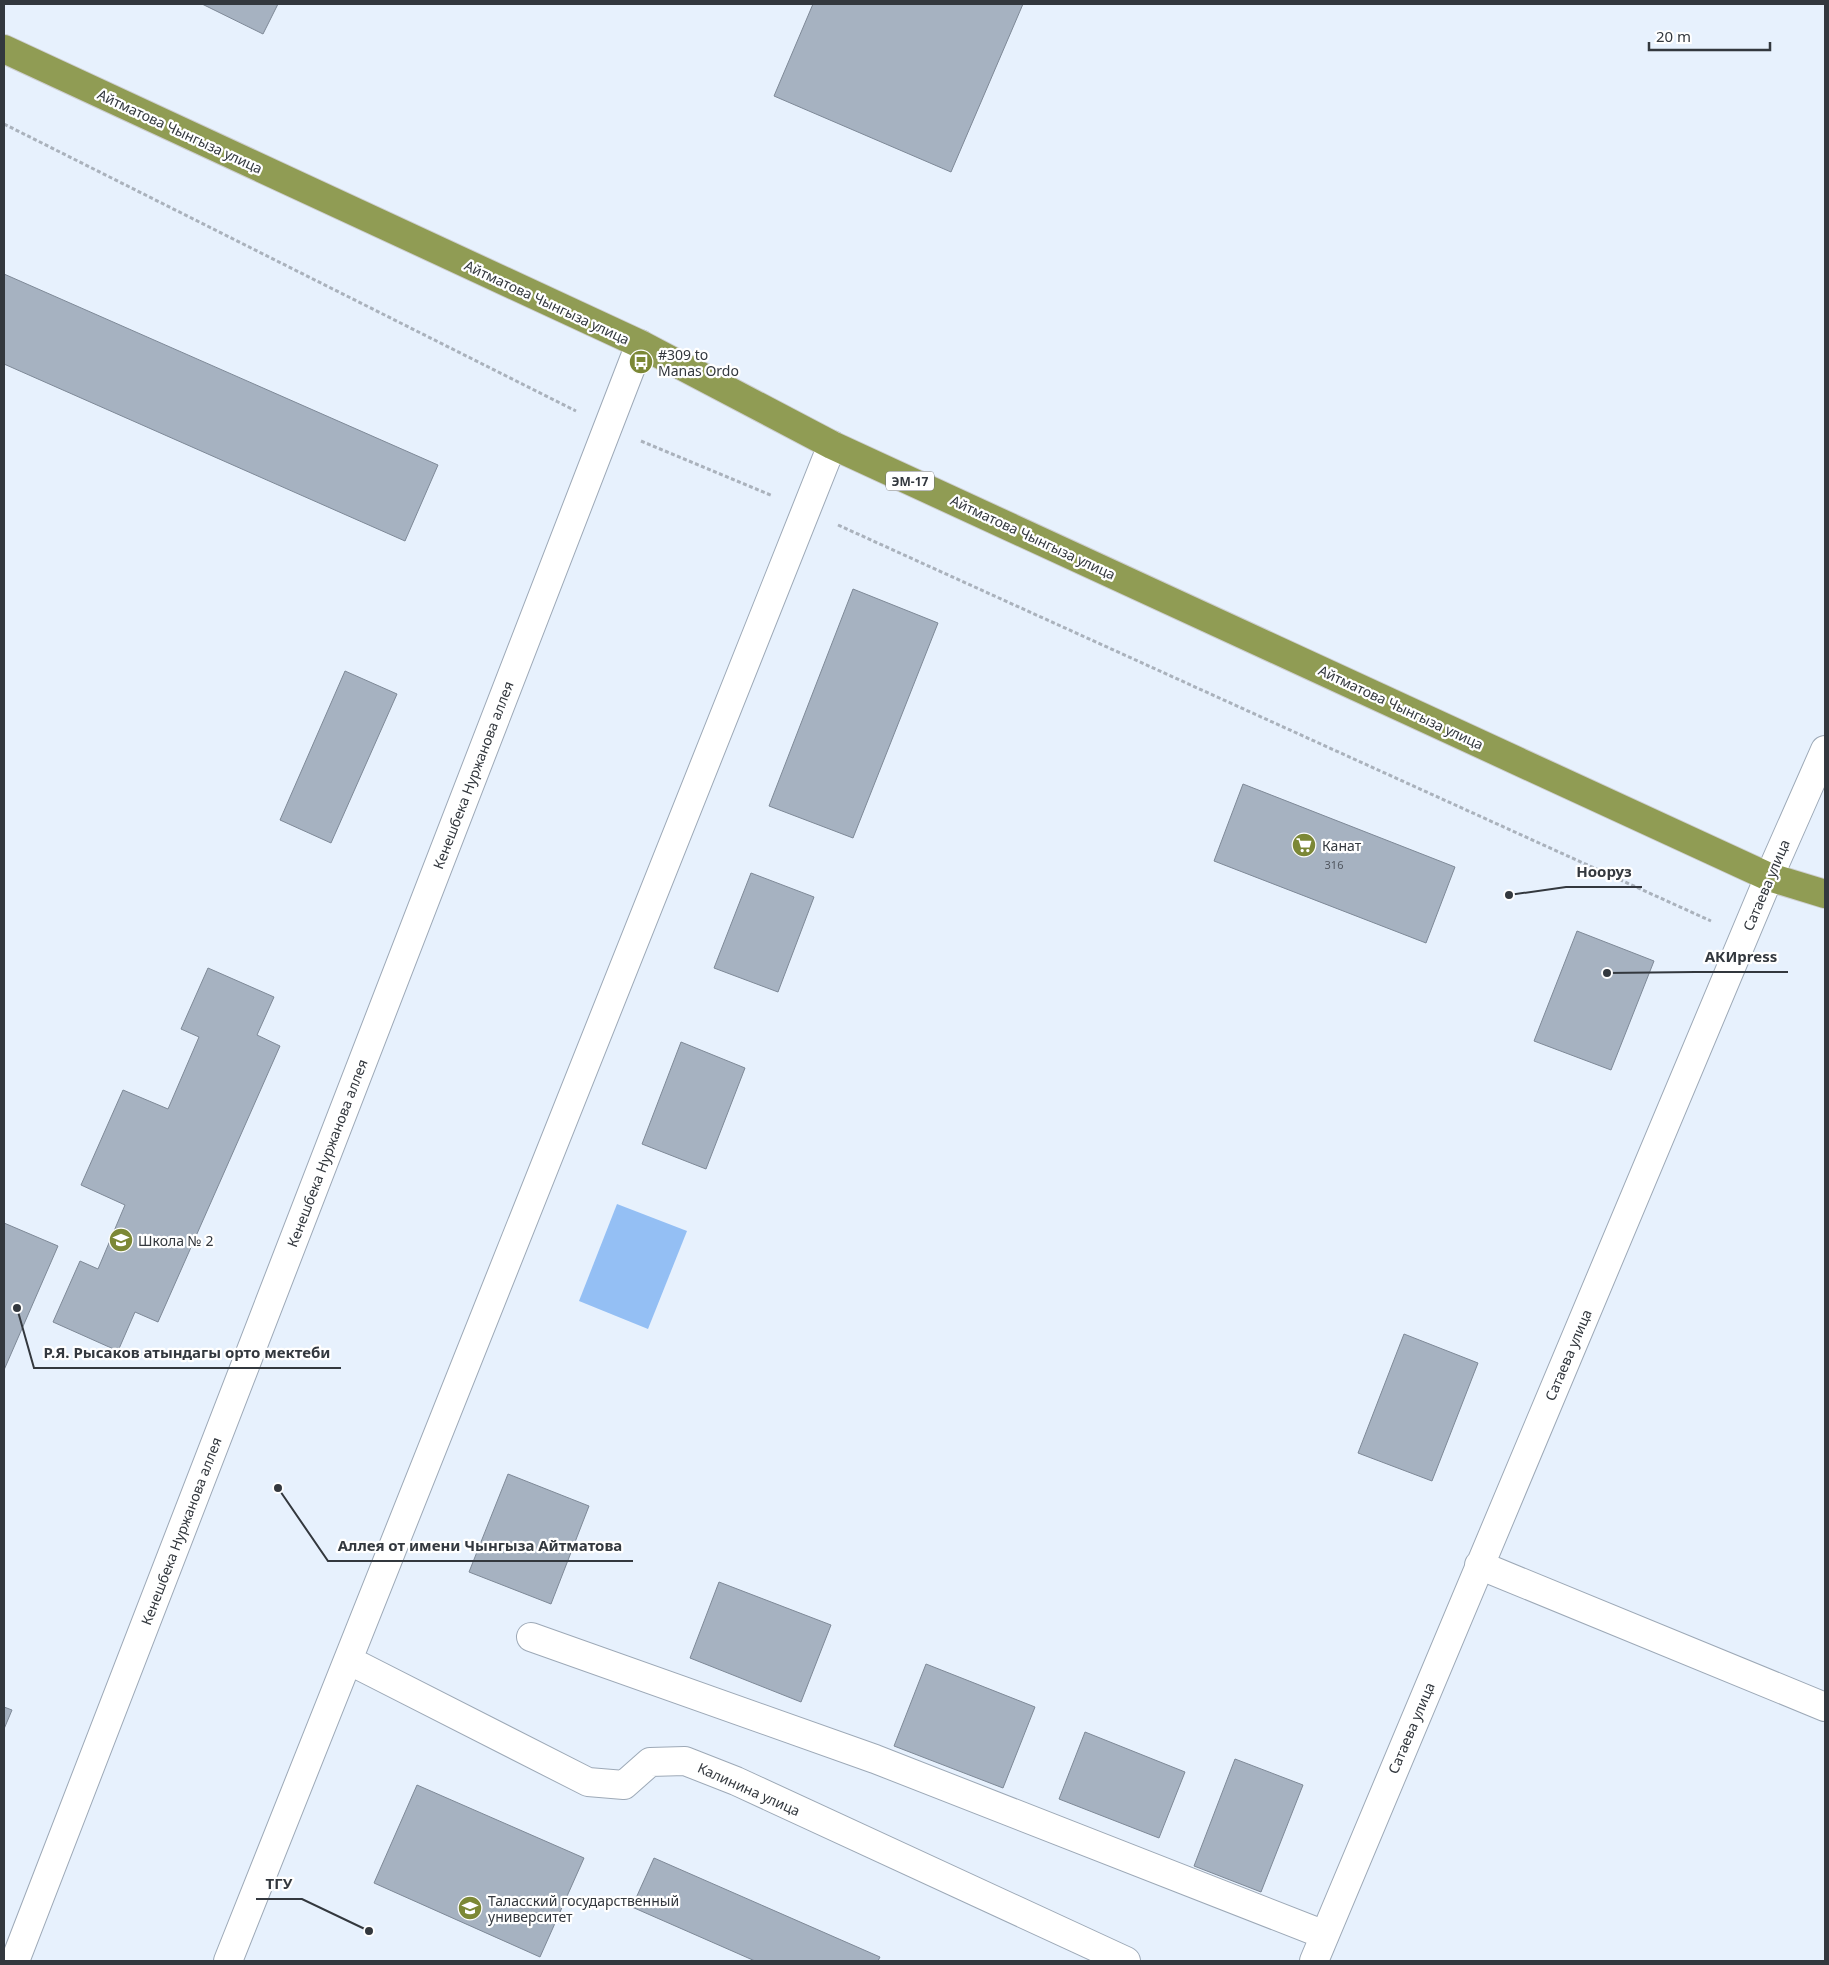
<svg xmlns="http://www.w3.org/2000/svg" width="1829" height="1965" viewBox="0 0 1829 1965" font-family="'Noto Sans',sans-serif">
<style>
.green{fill:#94bff4}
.building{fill:#a6b2c1;stroke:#7e8997}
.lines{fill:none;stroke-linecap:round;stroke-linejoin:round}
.street-casing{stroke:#9da9b7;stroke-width:30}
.highway-casing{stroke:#cecfd1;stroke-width:30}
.path{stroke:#aab2bc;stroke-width:3;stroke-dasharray:4 2.5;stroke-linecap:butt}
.street{stroke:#fff;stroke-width:28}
.highway{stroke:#909c54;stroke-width:28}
.labels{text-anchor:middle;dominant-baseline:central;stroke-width:4.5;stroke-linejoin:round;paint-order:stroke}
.number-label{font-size:11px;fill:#50565f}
.shield{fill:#fff;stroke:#707478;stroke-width:1}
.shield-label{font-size:12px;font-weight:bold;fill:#33383e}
.street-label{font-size:14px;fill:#33383e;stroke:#fff}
.poi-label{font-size:14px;fill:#33383e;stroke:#fff;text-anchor:start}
.leader{fill:none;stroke:#33383e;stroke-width:2}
.callout-dot{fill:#33383e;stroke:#fff;stroke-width:2}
.callout-label{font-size:15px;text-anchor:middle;font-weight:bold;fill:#33383e;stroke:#fff;stroke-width:4.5;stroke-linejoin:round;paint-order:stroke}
</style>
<rect width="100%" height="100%" fill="#e7f1fd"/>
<path class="green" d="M 617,1204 L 687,1231 L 648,1329 L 579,1301 Z"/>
<path class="building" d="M 202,4 L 278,4 L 263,34 Z
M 813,4 L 1023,4 L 951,172 L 774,96 Z
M 4,274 L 438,465 L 405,541 L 4,364 Z
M 853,589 L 938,623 L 853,838 L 769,806 Z
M 345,671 L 397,694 L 331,843 L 280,820 Z
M 1243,784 L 1455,867 L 1426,943 L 1214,861 Z
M 751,873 L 814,897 L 778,992 L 714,968 Z
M 1577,931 L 1654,961 L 1611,1070 L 1534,1041 Z
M 208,968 L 274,997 L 257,1035 L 280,1046 L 158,1322 L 135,1312 L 118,1351 L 53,1322 L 80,1261 L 98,1269 L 125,1205 L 81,1185 L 123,1090 L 168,1109 L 199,1037 L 181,1029 Z
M 681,1042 L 745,1068 L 706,1169 L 642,1144 Z
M 4,1223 L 58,1246 L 4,1370 Z
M 1404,1334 L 1478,1363 L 1432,1481 L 1358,1453 Z
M 508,1474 L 589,1506 L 551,1604 L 469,1572 Z
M 719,1582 L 831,1625 L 801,1702 L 690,1658 Z
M 926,1664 L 1035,1707 L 1003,1788 L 894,1746 Z
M 4,1707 L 12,1710 L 4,1729 Z
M 1085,1732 L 1185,1772 L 1159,1838 L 1059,1799 Z
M 1235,1759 L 1303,1785 L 1261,1892 L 1194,1866 Z
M 417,1785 L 584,1858 L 540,1957 L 374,1883 Z
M 654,1858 L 880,1957 L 878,1961 L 755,1961 L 632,1907 Z"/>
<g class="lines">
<g class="street-casing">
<path id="street" d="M 1479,1565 L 1825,1707
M 531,1637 L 875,1759 L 1325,1935
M 348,1660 L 588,1782 L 624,1785 L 650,1762 L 685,1761 L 736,1781 L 1126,1961
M 15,1961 L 640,344
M 228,1961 L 832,445
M 1314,1961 L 1769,877 L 1825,750"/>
</g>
<g class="highway-casing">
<path id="highway" d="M 4,49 L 640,344 L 832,445 L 1769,877 L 1825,894"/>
</g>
<path class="path" d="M 4,124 L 576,411
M 641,441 L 773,496
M 838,525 L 1711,921"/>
<use href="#street" class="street"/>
<use href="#highway" class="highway"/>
</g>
<defs>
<g id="bus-disc" transform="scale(1.25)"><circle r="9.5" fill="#7c8836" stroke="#fff"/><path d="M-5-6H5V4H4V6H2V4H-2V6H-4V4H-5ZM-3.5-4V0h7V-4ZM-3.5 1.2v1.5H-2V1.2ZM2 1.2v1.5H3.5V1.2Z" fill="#fff"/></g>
<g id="supermarket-disc" transform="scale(1.25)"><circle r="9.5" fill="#7c8836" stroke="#fff"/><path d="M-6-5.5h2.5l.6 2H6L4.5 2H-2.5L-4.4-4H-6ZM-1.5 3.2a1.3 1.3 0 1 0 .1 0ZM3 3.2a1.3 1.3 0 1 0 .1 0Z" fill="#fff"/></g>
<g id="school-disc" transform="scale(1.25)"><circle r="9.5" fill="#7c8836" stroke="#fff"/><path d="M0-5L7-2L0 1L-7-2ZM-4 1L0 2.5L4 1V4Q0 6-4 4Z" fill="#fff"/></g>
<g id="university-disc" transform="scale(1.25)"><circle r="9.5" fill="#7c8836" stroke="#fff"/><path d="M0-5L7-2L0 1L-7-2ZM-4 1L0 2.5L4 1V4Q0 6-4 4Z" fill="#fff"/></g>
</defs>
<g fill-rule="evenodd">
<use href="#bus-disc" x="641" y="362"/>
<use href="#supermarket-disc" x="1304" y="845"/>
<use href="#school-disc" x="121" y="1240"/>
<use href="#university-disc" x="470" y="1908"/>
</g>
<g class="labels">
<g class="number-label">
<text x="1334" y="864">316</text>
</g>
<rect class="shield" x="886" y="471.5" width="48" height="19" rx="4"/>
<g class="shield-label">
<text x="910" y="481">ЭМ-17</text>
</g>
<g class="street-label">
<text transform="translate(180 131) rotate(25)">Айтматова Чынгыза улица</text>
<text transform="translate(547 302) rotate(25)">Айтматова Чынгыза улица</text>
<text transform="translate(1033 537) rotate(25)">Айтматова Чынгыза улица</text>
<text transform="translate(1401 707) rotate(25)">Айтматова Чынгыза улица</text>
<text transform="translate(473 775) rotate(-69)">Кенешбека Нуржанова аллея</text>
<text transform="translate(1766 885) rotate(-67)">Сатаева улица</text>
<text transform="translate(327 1153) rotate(-69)">Кенешбека Нуржанова аллея</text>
<text transform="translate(1568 1355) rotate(-67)">Сатаева улица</text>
<text transform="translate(181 1531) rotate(-69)">Кенешбека Нуржанова аллея</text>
<text transform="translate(1411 1728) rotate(-67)">Сатаева улица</text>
<text transform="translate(749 1789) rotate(24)">Калинина улица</text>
</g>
<g class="poi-label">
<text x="658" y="354">#309 to<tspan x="658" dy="16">Manas Ordo</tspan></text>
<text x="1322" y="845">Канат</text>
<text x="138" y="1240">Школа № 2</text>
<text x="488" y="1900">Таласский государственный<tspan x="488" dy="16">университет</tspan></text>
</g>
</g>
<path class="leader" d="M1509 895L1566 887H1642M1607 973L1695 972H1788M17 1308L34 1368H341M278 1488L328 1561H633M369 1931L302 1899H256"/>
<g class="callout-dot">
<circle cx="1509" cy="895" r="5"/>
<circle cx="1607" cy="973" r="5"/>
<circle cx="17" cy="1308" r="5"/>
<circle cx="278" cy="1488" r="5"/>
<circle cx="369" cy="1931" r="5"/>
</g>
<g class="callout-label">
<text x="1604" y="877">Нооруз</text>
<text x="1741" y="962">АКИpress</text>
<text x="187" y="1358">Р.Я. Рысаков атындагы орто мектеби</text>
<text x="480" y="1551">Аллея от имени Чынгыза Айтматова</text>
<text x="279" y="1889">ТГУ</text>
</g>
<rect width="1829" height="1965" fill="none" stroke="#33383e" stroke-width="10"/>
<path d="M1649 42v8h121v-8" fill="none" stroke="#33383e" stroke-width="2.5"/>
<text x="1656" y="42" font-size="15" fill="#33383e" stroke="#ffffff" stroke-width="4" paint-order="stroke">20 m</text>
</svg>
